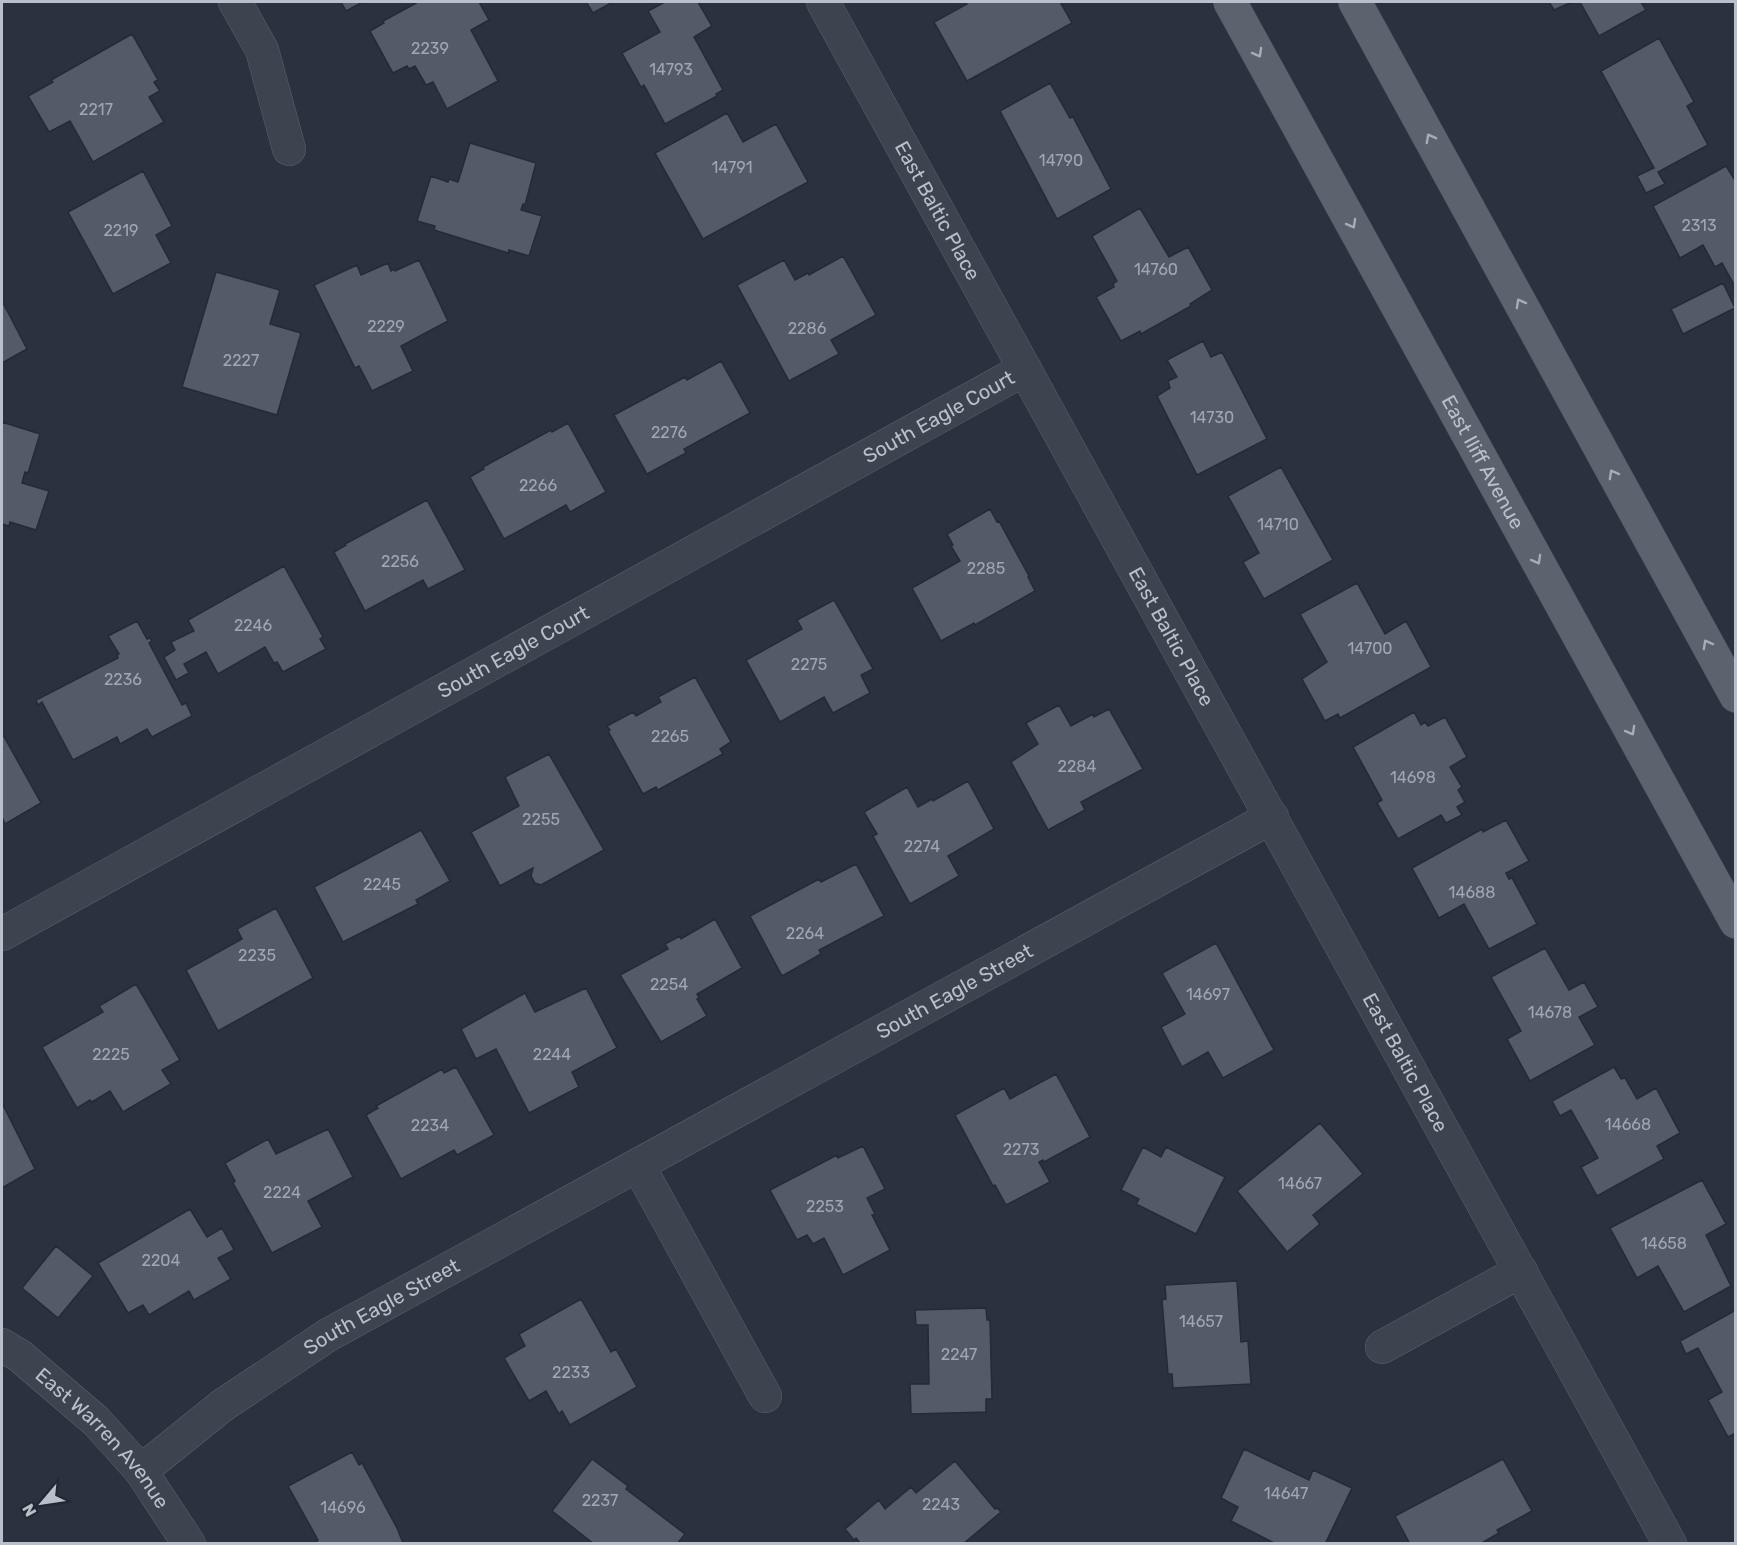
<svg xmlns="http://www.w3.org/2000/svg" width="1737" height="1545" viewBox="0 0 1737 1545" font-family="Rubik,sans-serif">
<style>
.building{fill:#535b69;stroke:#242b36;stroke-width:1.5}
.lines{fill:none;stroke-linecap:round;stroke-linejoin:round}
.minor-casing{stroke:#5b626c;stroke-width:34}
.major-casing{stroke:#474d58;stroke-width:34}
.minor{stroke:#3d444f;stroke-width:33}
.major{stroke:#5b636e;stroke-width:33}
.oneway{stroke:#a7adb7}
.labels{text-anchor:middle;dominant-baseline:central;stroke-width:4.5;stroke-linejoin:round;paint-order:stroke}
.number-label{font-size:16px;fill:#a0a7b1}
.street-label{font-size:20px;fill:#bac0c9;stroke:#222934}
</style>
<rect width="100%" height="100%" fill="#29323e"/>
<path class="building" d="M 341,2 L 363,2 L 346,11 Z
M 418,2 L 479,2 L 489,20 L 471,30 L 498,81 L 447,109 L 433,82 L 426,85 L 415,66 L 409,69 L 407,66 L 393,73 L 370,31 L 384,23 L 383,21 Z
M 586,2 L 613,2 L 593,13 Z
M 665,2 L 698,2 L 712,26 L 694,37 L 723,90 L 716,94 L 717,96 L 665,124 L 644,85 L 641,87 L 622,53 L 660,32 L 648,11 Z
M 966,2 L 1060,2 L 1072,23 L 967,81 L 934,22 L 967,4 Z
M 1549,2 L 1572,2 L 1554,10 Z
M 1580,2 L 1641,2 L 1646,10 L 1599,36 Z
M 132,34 L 158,80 L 154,82 L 160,91 L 149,97 L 164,122 L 93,162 L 70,121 L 49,132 L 28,96 L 53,82 L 51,80 Z
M 1659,38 L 1694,102 L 1687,106 L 1708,145 L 1658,172 L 1665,184 L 1646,193 L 1637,176 L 1654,168 L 1601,71 Z
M 1050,83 L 1070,118 L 1073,117 L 1111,189 L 1057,219 L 1000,111 Z
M 727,113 L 743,142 L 776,124 L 808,182 L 703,239 L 655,153 Z
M 470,143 L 536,163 L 525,205 L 523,204 L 521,210 L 542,216 L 529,256 L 509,250 L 508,253 L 434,230 L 435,226 L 417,221 L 431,176 L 448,182 L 449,179 L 458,182 Z
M 1726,166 L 1736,182 L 1736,288 L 1722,263 L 1715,267 L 1703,245 L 1680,258 L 1653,206 Z
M 143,171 L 172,226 L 156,235 L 171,263 L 113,294 L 68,212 Z
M 1140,208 L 1169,257 L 1188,247 L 1212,290 L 1190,304 L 1191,306 L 1141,334 L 1140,331 L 1121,341 L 1096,297 L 1114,287 L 1113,284 L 1117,281 L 1092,236 Z
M 843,256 L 876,315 L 831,340 L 839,354 L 789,381 L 737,285 L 784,260 L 795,280 L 808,273 L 809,275 Z
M 419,260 L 448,321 L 401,346 L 413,371 L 372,391 L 359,366 L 355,368 L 314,285 L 357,265 L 361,275 L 388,263 L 391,271 L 394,269 L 395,271 Z
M 216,272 L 280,290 L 270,324 L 301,333 L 277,415 L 182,387 Z
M 1723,283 L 1735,308 L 1683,334 L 1671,309 Z
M 2,301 L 27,349 L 2,363 Z
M 1203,341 L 1211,357 L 1222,352 L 1267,439 L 1197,475 L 1157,396 L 1170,388 L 1168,381 L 1177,377 L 1167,360 Z
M 721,361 L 750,413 L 684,449 L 686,453 L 647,474 L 614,415 L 685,377 L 687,380 Z
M 2,422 L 40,434 L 28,473 L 25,472 L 22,483 L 49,491 L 36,530 L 10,522 L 9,526 L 2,524 Z
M 568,423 L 606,492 L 570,512 L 566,505 L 504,539 L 470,477 L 484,469 L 483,467 L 551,430 L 552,432 Z
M 1281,467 L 1333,560 L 1264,599 L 1243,562 L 1259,553 L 1228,496 Z
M 427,500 L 465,570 L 428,589 L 423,580 L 365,611 L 334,552 L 346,545 L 345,544 Z
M 990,509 L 997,522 L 999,521 L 1029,576 L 1028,577 L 1035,591 L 975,625 L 974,623 L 941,641 L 912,588 L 960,561 L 951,546 L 953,545 L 947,534 Z
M 284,566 L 323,637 L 320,639 L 326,649 L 283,672 L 277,662 L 274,663 L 265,647 L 218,674 L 206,652 L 184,664 L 189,673 L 176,680 L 164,657 L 175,650 L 171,642 L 194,631 L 188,620 Z
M 1357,583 L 1385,634 L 1406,621 L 1431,667 L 1340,718 L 1338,714 L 1325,721 L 1302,679 L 1327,662 L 1300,614 Z
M 834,600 L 873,669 L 861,675 L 870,693 L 833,713 L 824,697 L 780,722 L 746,660 L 802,629 L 797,620 Z
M 137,621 L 147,639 L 150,638 L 152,641 L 149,643 L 182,705 L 186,703 L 192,716 L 152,737 L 147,729 L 120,744 L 117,737 L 73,760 L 42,702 L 38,705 L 36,700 L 118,658 L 117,655 L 119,654 L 108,636 Z
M 695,677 L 731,742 L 720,749 L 723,754 L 658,790 L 656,787 L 643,794 L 608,731 L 610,730 L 607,726 L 633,712 L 636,716 L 661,702 L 658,697 Z
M 1059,705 L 1071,726 L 1093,714 L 1094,717 L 1109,709 L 1143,769 L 1081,802 L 1085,810 L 1048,830 L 1011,762 L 1038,744 L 1026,723 Z
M 1414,712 L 1421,725 L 1425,722 L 1428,726 L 1445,717 L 1467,757 L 1450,767 L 1462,787 L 1458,790 L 1465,802 L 1457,807 L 1462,815 L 1446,823 L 1441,815 L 1398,839 L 1377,803 L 1382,800 L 1353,747 Z
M 2,733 L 41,803 L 5,824 L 2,817 Z
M 549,754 L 604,850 L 541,885 L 535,883 L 531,876 L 533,868 L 500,886 L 471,832 L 519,806 L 505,777 Z
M 968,781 L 994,829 L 948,856 L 959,876 L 910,904 L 873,836 L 877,834 L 864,812 L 907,787 L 918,807 L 932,799 L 933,801 Z
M 1506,820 L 1529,861 L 1506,873 L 1509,879 L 1512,878 L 1537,924 L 1489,949 L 1464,904 L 1439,918 L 1412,868 L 1482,829 L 1483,832 Z
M 421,830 L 450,881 L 416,900 L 418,904 L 343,942 L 314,887 Z
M 856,864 L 884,916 L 819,950 L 821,954 L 782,976 L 750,916 L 819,879 L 821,882 Z
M 276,908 L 313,978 L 218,1031 L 186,970 L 242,939 L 237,929 Z
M 715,919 L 742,968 L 697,994 L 699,998 L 697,999 L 707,1016 L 661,1042 L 620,975 L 668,949 L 665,944 L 680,936 L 681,939 Z
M 1216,943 L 1274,1050 L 1223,1078 L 1208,1052 L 1182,1067 L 1161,1027 L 1185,1014 L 1162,973 Z
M 1545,948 L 1569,990 L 1584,982 L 1598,1007 L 1579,1017 L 1595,1045 L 1530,1081 L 1507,1039 L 1521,1031 L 1491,977 Z
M 136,984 L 180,1060 L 162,1070 L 171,1084 L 123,1112 L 110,1091 L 92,1102 L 90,1100 L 77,1108 L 42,1047 L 103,1012 L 99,1006 Z
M 586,988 L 617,1048 L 572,1072 L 579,1087 L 529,1113 L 496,1049 L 476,1059 L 461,1029 L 525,993 L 535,1012 Z
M 456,1067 L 494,1135 L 457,1155 L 454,1150 L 401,1179 L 366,1115 L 378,1108 L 376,1106 L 442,1069 L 444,1073 Z
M 1614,1067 L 1621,1079 L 1625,1078 L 1637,1099 L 1656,1088 L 1680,1133 L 1657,1146 L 1664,1159 L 1597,1196 L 1581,1167 L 1598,1158 L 1571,1110 L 1560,1116 L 1552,1101 Z
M 1056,1074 L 1090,1137 L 1044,1162 L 1043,1160 L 1039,1162 L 1050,1182 L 1006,1205 L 995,1185 L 993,1186 L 955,1115 L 1004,1088 L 1010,1099 Z
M 2,1103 L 35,1169 L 2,1188 Z
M 1320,1123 L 1363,1174 L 1313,1215 L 1320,1224 L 1287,1252 L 1237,1191 Z
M 328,1129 L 353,1177 L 308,1201 L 322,1227 L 272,1253 L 233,1183 L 235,1181 L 225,1163 L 268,1139 L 276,1154 Z
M 863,1146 L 885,1189 L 867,1198 L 875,1214 L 872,1215 L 890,1250 L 843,1275 L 824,1238 L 813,1244 L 807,1235 L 797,1240 L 770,1190 L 837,1155 L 838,1158 Z
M 1143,1147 L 1161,1157 L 1166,1147 L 1225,1177 L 1196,1234 L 1136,1204 L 1139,1199 L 1121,1190 Z
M 1702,1180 L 1726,1224 L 1706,1235 L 1731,1286 L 1684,1312 L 1658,1266 L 1637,1278 L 1610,1228 Z
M 190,1209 L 207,1237 L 222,1228 L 234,1250 L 218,1258 L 231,1279 L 194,1300 L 189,1291 L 149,1315 L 143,1305 L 128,1313 L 98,1263 Z
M 56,1246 L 93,1276 L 58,1318 L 22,1288 Z
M 1237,1281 L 1241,1342 L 1248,1341 L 1251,1384 L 1173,1388 L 1172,1374 L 1168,1374 L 1162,1300 L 1166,1299 L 1165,1285 Z
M 581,1299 L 611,1352 L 616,1349 L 637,1387 L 570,1425 L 562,1411 L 559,1414 L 546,1391 L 529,1401 L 504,1358 L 525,1346 L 519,1334 Z
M 986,1308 L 987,1320 L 990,1320 L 992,1399 L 986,1399 L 986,1412 L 911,1414 L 910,1384 L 929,1384 L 928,1325 L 916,1325 L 915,1310 Z
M 1736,1310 L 1736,1433 L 1728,1437 L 1708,1400 L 1722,1392 L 1698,1348 L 1686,1354 L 1680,1341 Z
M 1244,1449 L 1309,1480 L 1313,1470 L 1352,1488 L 1325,1544 L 1276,1544 L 1231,1521 L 1238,1507 L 1221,1498 Z
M 352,1452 L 359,1465 L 362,1463 L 397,1528 L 403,1543 L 314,1544 L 318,1540 L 288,1486 Z
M 592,1459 L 628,1486 L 626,1489 L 685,1534 L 677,1544 L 594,1544 L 552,1511 Z
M 1503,1459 L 1532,1511 L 1497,1530 L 1499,1533 L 1480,1544 L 1410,1544 L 1395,1516 Z
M 955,1461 L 995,1509 L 997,1508 L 1001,1512 L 963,1544 L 861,1544 L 856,1538 L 854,1540 L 845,1529 L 879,1500 L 885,1509 L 911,1487 L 916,1493 Z"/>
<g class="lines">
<g class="minor-casing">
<g id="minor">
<path d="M 235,2 L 262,50 L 289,149"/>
<path id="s1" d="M 823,2 L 1670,1544"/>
<path id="s2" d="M 2,934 L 1025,369"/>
<path d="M 638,1165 L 765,1396"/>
<path id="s3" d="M 2,1345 L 20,1356 L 96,1421 L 141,1471 L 189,1544"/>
<path d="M 1382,1347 L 1521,1271"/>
<path id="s4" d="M 141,1471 L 223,1405 L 328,1335 L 1272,817"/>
</g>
</g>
<g class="major-casing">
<g id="major">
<path id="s5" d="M 1230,2 L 1736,922"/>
<path d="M 1355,2 L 1736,696"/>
</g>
</g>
<use href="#minor" class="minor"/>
<use href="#major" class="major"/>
</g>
<defs><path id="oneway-chevron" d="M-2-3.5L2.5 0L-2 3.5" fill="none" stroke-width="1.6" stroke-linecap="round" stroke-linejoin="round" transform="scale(1.5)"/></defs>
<g class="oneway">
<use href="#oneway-chevron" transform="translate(1258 53) rotate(61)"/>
<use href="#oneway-chevron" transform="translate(1430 138) rotate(-118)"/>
<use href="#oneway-chevron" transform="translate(1352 224) rotate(61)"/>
<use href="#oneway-chevron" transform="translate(1520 303) rotate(-119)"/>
<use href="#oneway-chevron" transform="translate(1613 474) rotate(-119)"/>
<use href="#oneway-chevron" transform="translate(1537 560) rotate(61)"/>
<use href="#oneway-chevron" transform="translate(1707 644) rotate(-119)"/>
<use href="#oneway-chevron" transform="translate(1631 731) rotate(61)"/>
</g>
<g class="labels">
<g class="number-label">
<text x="430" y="48">2239</text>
<text x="671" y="69">14793</text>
<text x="96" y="109">2217</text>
<text x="1061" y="160">14790</text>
<text x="732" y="167">14791</text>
<text x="1699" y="225">2313</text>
<text x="121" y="230">2219</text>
<text x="1156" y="269">14760</text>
<text x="386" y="326">2229</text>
<text x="807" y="328">2286</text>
<text x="241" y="360">2227</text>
<text x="1212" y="417">14730</text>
<text x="669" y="432">2276</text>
<text x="538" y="485">2266</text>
<text x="1278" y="524">14710</text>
<text x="400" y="561">2256</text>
<text x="986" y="568">2285</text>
<text x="253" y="625">2246</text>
<text x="1370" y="648">14700</text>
<text x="809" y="664">2275</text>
<text x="123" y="679">2236</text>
<text x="670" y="736">2265</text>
<text x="1077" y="766">2284</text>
<text x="1413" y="777">14698</text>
<text x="541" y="819">2255</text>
<text x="922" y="846">2274</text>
<text x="382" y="884">2245</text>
<text x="1472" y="892">14688</text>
<text x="805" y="933">2264</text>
<text x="257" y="955">2235</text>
<text x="669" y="984">2254</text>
<text x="1208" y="994">14697</text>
<text x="1550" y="1012">14678</text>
<text x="111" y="1054">2225</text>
<text x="552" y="1054">2244</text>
<text x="1628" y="1124">14668</text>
<text x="430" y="1125">2234</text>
<text x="1021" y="1149">2273</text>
<text x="1300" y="1183">14667</text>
<text x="282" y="1192">2224</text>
<text x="825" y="1206">2253</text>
<text x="1664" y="1243">14658</text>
<text x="161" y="1260">2204</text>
<text x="1201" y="1321">14657</text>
<text x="959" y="1354">2247</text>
<text x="571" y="1372">2233</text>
<text x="1286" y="1493">14647</text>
<text x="600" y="1500">2237</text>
<text x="941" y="1504">2243</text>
<text x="343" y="1507">14696</text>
</g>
<g class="street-label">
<text stroke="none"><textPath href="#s1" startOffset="238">East Baltic Place</textPath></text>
<text stroke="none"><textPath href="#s2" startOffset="1070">South Eagle Court</textPath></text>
<text stroke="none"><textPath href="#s5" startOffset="525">East Iliff Avenue</textPath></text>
<text stroke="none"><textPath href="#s1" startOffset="724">East Baltic Place</textPath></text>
<text stroke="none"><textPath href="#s2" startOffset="584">South Eagle Court</textPath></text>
<text stroke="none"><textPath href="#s4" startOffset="946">South Eagle Street</textPath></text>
<text stroke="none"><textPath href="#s1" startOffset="1210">East Baltic Place</textPath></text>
<text stroke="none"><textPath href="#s4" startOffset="292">South Eagle Street</textPath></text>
<text stroke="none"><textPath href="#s3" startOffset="138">East Warren Avenue</textPath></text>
</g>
</g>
<rect width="1737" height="1545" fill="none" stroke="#bac0c9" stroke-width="6"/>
<g transform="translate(42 1503) rotate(241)" stroke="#222934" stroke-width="4.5" paint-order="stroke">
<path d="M0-4.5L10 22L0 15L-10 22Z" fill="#bac0c9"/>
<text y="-9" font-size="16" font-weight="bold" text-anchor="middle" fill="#bac0c9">N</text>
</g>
</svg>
